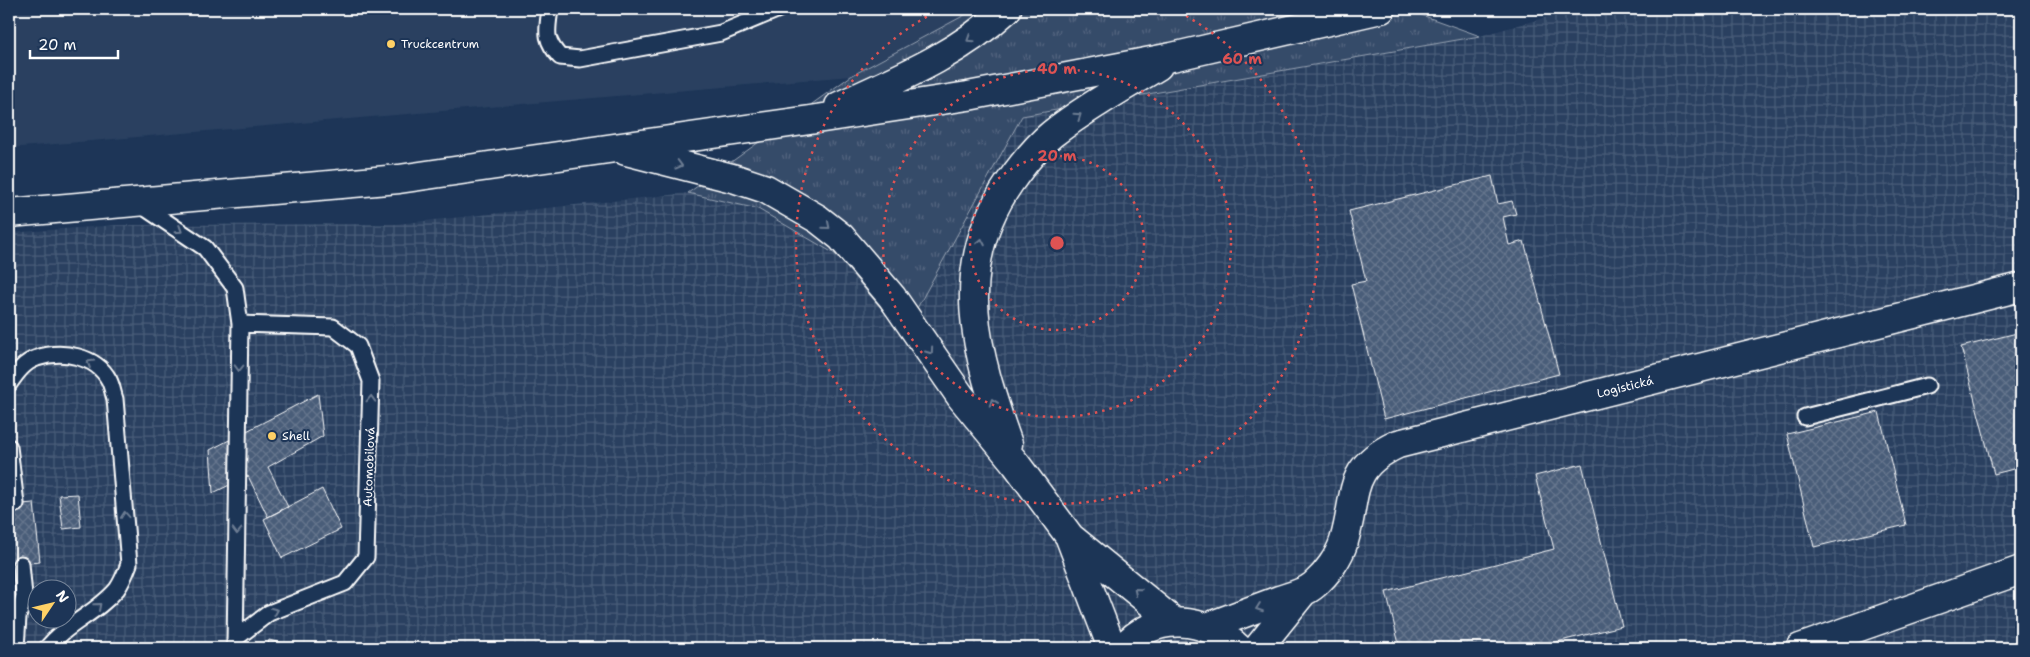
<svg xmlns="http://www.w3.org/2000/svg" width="2030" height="657" viewBox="0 0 2030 657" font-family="'Shantell Sans',sans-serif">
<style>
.built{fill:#2a4161}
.industrial{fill:url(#industrial-grid);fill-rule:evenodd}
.grass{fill:url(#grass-tufts);stroke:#9aa5b4}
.building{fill:url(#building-cross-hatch);stroke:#fff}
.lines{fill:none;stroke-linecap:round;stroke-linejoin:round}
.service-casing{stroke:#fff;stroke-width:19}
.minor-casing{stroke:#fff;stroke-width:31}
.primary-casing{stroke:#fff;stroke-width:31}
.service{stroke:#1d3557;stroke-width:15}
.minor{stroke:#1d3557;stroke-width:28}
.primary{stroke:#1d3557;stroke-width:28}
.oneway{stroke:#6c7c92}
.ring{fill:none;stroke:#de5353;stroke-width:2.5;stroke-dasharray:2.5 5}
.poi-dot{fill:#ffd166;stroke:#1d3557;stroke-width:2}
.labels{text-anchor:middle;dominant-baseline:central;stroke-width:4;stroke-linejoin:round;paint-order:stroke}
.poi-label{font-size:12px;fill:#fff;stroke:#1d3557;text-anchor:start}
.street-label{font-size:12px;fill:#fff;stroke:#1d3557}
.centre{fill:#de5353;stroke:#1d3557;stroke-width:2.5}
.ring-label{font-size:15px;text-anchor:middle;font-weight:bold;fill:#de5353;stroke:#1d3557;stroke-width:4;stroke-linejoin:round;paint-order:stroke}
</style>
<defs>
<pattern id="industrial-grid" width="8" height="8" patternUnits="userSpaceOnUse" patternTransform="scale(1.25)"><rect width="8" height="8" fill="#2a4161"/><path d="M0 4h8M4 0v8" fill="none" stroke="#4a5e79"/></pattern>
<pattern id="grass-tufts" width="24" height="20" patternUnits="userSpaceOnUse" patternTransform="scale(1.25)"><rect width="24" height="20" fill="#364b69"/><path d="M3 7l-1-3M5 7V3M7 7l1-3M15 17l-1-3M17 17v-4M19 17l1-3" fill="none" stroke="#546680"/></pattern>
<pattern id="building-cross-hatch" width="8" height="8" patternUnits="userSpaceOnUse" patternTransform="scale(1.25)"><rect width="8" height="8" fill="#4a5d79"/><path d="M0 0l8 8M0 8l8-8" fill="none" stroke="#65758d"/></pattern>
</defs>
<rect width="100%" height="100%" fill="#1d3557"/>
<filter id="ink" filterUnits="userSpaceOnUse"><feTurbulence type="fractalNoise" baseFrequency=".02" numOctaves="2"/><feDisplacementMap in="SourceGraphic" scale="10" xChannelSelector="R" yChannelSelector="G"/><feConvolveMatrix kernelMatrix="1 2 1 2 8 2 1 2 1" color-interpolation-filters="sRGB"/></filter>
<g filter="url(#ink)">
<path class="built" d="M 9,9 L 976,9 L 851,76 L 9,148 Z"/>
<path class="industrial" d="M 1575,9 L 2021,9 L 2021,648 L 9,648 L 9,233 L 118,225 L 396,224 L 688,193 L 758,209 L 835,254 L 903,333 L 1022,116 L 1480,36 ZM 38,590 L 68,590 L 68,620 L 38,620 Z"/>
<path class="grass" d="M 976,9 L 1405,9 L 1480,36 L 1022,116 L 903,334 L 835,254 L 758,209 L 688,193 L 851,76 Z
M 1172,641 L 1185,641 L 1209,648 L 1152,648 Z"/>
<path class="building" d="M 1492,176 L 1498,204 L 1512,201 L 1516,214 L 1503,217 L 1509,245 L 1524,241 L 1559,374 L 1384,419 L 1351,284 L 1366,281 L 1349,211 Z
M 2021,332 L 2021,467 L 1994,474 L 1961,347 Z
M 318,394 L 323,436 L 268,467 L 288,507 L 268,517 L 248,476 L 213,493 L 210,450 Z
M 1879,412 L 1906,525 L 1814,547 L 1787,434 Z
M 1582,464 L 1622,626 L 1532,648 L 1400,648 L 1386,592 L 1554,549 L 1535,476 Z
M 322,489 L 341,529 L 282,558 L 264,519 Z
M 78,494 L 81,527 L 63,529 L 59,495 Z
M 34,503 L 40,562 L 9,565 L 9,505 Z
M 269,640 L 301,648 L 267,648 Z"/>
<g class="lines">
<g class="service-casing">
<path id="service" d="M 550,9 C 547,32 544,39 560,57 L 580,59 L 721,33 L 779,9
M 138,203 L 205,248 L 235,288 L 240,324 L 235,645
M 9,384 C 16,374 24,362 37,358 C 61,350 96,355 109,380 C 112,386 113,393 115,399 L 129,564 C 126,572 122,582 117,589 C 97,613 66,624 47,648
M 1805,417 L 1927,386
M 9,447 L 16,504
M 235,639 L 269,613 L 345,583 L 366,557 L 371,381 L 358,346 L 333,327 L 240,324
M 16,648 L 18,617 L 24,596 L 21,564"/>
</g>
<g class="minor-casing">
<path id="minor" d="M 1207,627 C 1231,618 1255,609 1279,600 C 1291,596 1305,593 1314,585 C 1327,574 1339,557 1344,541 C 1358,495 1345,468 1398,444 L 2021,287
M 1123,648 C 1154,611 1207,617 1238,648
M 1258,648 L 1303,592
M 1800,648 L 2021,570"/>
</g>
<g class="primary-casing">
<path id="primary" d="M 839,106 C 900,78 957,55 1007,9
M 626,151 L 736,179 L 766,189 L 818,219 L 841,237 L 892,297 L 961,397 L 1016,464 L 1070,537 L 1174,622
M 9,213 L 399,179 L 810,120 L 968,96 L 1172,57 L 1381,9
M 1008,444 C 976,354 950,268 1010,182 C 1022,165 1036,147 1052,134 C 1085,108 1122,88 1158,66
M 1070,538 L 1112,648"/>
</g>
<use href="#service" class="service"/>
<use href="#minor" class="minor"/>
<use href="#primary" class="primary"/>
</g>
<defs><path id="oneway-chevron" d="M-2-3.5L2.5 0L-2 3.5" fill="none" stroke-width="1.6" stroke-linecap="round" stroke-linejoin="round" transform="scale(1.25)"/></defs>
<g class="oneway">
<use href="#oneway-chevron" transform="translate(970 39) rotate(147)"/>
<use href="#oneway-chevron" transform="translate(1078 116) rotate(-35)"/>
<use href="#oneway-chevron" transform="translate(679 165) rotate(15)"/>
<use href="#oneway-chevron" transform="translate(827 226) rotate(40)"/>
<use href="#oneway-chevron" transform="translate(179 230) rotate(33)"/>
<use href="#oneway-chevron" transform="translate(981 242) rotate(-79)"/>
<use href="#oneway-chevron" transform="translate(930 351) rotate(55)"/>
<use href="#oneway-chevron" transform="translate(90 363) rotate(-149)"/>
<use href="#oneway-chevron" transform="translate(239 368) rotate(91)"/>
<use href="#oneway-chevron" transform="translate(371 399) rotate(-88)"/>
<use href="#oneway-chevron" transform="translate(993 402) rotate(-110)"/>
<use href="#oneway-chevron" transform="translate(125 515) rotate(-95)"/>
<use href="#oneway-chevron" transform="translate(237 531) rotate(91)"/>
<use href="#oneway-chevron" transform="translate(1137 591) rotate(-141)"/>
<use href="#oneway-chevron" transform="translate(98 606) rotate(-41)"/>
<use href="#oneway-chevron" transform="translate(1259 608) rotate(160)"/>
<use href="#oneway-chevron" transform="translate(275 611) rotate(-23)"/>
</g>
</g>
<g class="ring">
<circle cx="1057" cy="243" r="87"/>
<circle cx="1057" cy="243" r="174"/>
<path d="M1173 9A261 261 0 1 1 941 9"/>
</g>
<g class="poi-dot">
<circle cx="391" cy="44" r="5"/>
<circle cx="272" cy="436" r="5"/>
</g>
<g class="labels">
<g class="poi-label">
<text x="401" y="44">Truckcentrum</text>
<text x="282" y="436">Shell</text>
</g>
<g class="street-label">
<text transform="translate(1625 387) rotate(-14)">Logistická</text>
<text transform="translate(369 467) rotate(-88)">Automobilová</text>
</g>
</g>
<circle cx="1057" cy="243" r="8" class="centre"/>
<g class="ring-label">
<text x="1242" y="64">60 m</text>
<text x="1057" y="74">40 m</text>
<text x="1057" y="161">20 m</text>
</g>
<rect width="2030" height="657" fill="none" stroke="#1d3557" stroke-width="30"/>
<rect x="15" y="15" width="2000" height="627" fill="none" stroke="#fff" stroke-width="2" filter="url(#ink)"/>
<g transform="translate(52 604) rotate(55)"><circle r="24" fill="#1d3557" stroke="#77869a"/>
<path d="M0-4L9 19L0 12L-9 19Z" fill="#ffd166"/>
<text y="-8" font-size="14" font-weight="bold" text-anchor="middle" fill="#ffffff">N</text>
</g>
<path d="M30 50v8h88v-8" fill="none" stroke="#ffffff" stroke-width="2.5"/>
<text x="38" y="50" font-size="15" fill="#ffffff" stroke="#1d3557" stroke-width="4" paint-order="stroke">20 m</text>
</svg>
